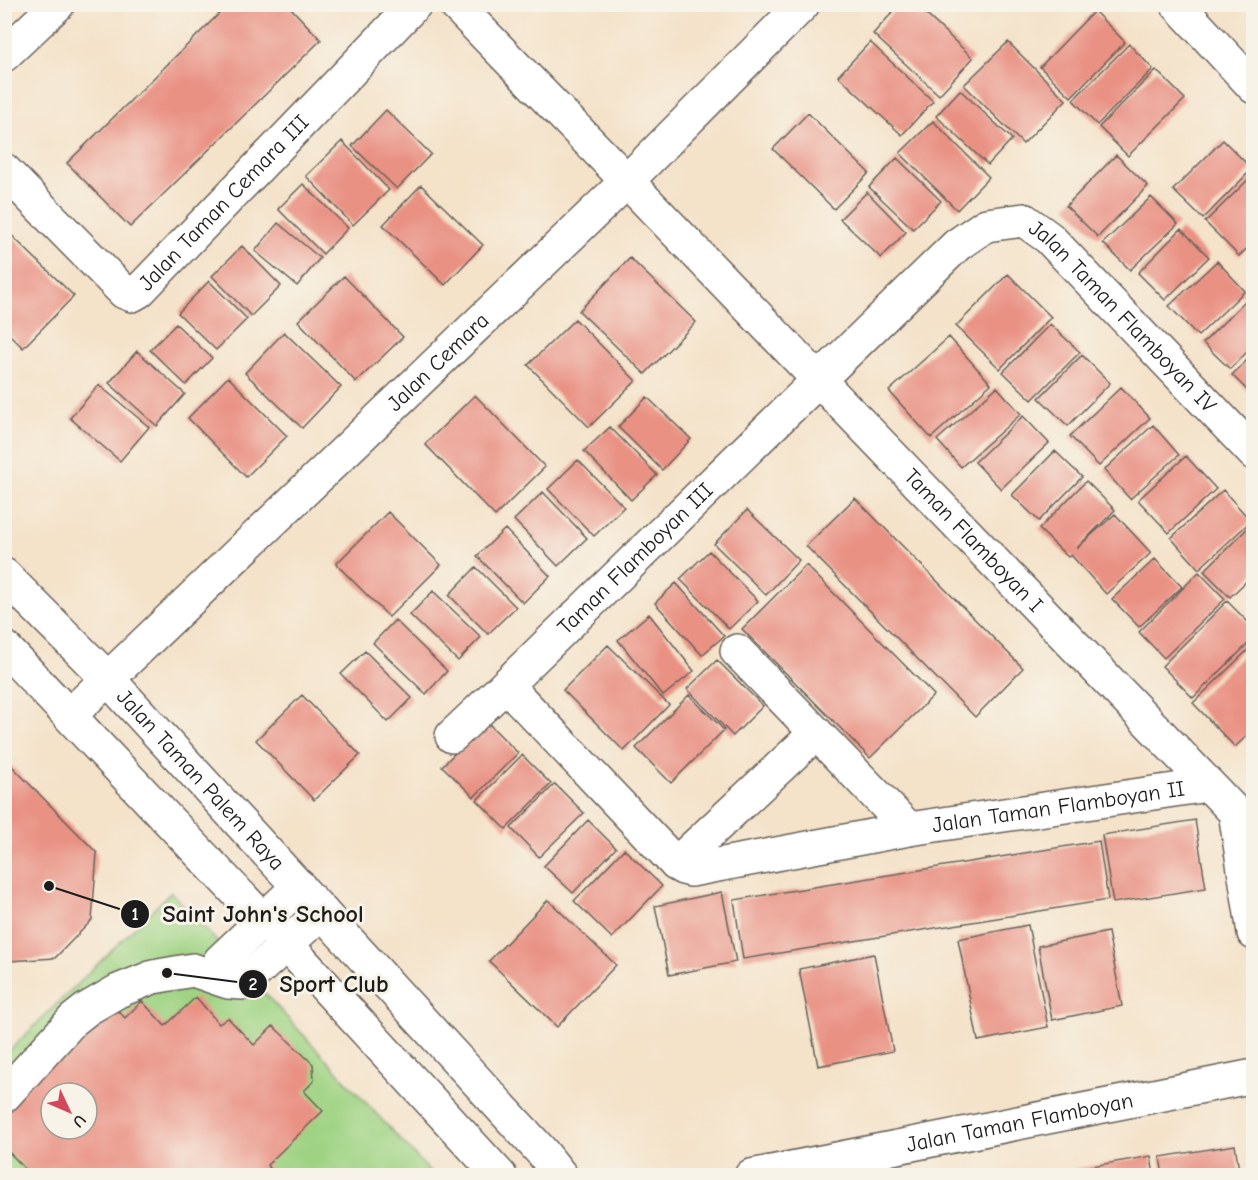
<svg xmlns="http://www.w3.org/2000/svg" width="1258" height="1180" viewBox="0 0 1258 1180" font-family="'Comic Neue',sans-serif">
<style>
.green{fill:#9fd383;stroke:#5e7850;stroke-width:1.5;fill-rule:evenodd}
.building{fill:#e99284;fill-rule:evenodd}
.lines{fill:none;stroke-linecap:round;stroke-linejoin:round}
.minor-casing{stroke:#686159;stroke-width:36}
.minor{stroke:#fff;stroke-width:33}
.labels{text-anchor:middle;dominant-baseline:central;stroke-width:6;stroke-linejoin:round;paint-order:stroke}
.street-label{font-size:22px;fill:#1c1c1c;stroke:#f7f3e8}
.leader{fill:none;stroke:#1c1c1c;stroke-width:2}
.callout-dot{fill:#1c1c1c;stroke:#f7f3e8;stroke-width:2}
.mark-label{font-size:18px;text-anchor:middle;font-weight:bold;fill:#fff}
.callout-label{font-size:24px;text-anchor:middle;font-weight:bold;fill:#1c1c1c;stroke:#f7f3e8;stroke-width:6;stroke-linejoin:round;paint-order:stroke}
</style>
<rect width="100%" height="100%" fill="#f7f3e8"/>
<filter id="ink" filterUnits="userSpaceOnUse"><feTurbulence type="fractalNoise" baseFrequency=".0167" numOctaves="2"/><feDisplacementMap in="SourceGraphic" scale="12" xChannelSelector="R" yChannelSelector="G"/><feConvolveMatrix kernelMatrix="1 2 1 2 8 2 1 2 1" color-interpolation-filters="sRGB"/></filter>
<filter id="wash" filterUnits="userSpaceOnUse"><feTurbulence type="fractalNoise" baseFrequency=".008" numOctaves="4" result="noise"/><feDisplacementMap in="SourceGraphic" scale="24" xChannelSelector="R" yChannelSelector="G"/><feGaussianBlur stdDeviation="1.35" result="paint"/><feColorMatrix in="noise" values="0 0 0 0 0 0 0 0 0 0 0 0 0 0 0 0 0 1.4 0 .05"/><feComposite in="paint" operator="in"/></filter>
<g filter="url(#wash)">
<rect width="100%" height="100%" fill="#f4e2c9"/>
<path class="green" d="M 171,892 L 433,1175 L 5,1176 L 5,1055 ZM 51,1093 L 87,1093 L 87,1129 L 51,1129 Z"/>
<g id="blocks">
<path class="building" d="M 229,4 L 287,4 L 321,40 L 130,227 L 67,163 Z
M 900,4 L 915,4 L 973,58 L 939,95 L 873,34 Z
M 1094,11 L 1125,42 L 1071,97 L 1040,67 Z
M 870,42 L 933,101 L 902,135 L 838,76 Z
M 1008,42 L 1066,100 L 1023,144 L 964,85 Z
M 1129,44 L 1153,69 L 1097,125 L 1073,100 Z
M 1156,70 L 1185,99 L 1128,156 L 1099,127 Z
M 960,90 L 1012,139 L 988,165 L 936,116 Z
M 386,110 L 431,154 L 397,189 L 352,146 Z
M 808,113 L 869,173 L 834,209 L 773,149 Z
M 933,121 L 989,177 L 957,210 L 900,153 Z
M 1223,140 L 1252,169 L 1203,219 L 1173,190 Z
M 342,141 L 389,190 L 353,225 L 306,176 Z
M 1116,155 L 1148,186 L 1098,237 L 1066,206 Z
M 897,158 L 941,201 L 913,229 L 869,187 Z
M 1254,174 L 1254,242 L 1239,256 L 1205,222 Z
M 303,184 L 348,228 L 323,254 L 278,209 Z
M 421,185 L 483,245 L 445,285 L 383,225 Z
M 867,192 L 906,232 L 881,258 L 840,219 Z
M 1151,197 L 1178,224 L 1130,270 L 1103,243 Z
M 278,223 L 320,258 L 297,286 L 255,251 Z
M 4,228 L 74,296 L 23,348 L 4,329 Z
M 1181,229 L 1209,257 L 1165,300 L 1138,273 Z
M 242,246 L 281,286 L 251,316 L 212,276 Z
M 630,258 L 696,322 L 645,374 L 579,311 Z
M 1217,261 L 1245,291 L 1198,336 L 1169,306 Z
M 1008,274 L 1051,317 L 1000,369 L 956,326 Z
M 344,276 L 403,337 L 356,382 L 298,321 Z
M 209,281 L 247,319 L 216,350 L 178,313 Z
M 1254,292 L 1254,345 L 1230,369 L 1203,343 Z
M 575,319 L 636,381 L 589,427 L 528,365 Z
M 176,324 L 212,358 L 186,385 L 150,350 Z
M 1050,324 L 1080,352 L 1032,400 L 1003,372 Z
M 284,332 L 341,387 L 302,428 L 245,373 Z
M 949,337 L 991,384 L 931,438 L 889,391 Z
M 137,351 L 185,394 L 157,426 L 109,383 Z
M 1254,353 L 1254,397 L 1232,375 Z
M 1082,355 L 1110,383 L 1068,426 L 1039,398 Z
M 228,377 L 287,436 L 246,477 L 188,418 Z
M 99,385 L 149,427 L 120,461 L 70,418 Z
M 997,387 L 1021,414 L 961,467 L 937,440 Z
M 1121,387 L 1150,418 L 1099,466 L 1070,436 Z
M 475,395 L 545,467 L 495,516 L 425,444 Z
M 647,397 L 691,439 L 662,470 L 618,427 Z
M 1023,416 L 1049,443 L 1001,489 L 975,462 Z
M 1153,425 L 1179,455 L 1130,499 L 1104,470 Z
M 610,427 L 657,475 L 631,500 L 584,451 Z
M 1055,451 L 1082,477 L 1039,521 L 1012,495 Z
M 1186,456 L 1216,489 L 1169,533 L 1138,500 Z
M 578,460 L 624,507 L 594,536 L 548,489 Z
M 1086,481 L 1115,510 L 1077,548 L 1115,514 L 1151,553 L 1106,594 L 1071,555 L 1068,557 L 1039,529 Z
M 1223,490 L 1251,521 L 1199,569 L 1171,538 Z
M 543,492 L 587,538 L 558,566 L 514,520 Z
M 855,498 L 1023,668 L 975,717 L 806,546 Z
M 747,510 L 799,560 L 766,595 L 714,544 Z
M 388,512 L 441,565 L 389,617 L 336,564 Z
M 1254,522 L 1254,574 L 1230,597 L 1204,571 Z
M 505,529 L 550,576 L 523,603 L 477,556 Z
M 709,551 L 758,601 L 729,629 L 680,579 Z
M 1155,559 L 1182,587 L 1139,627 L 1112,599 Z
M 806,565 L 934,695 L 870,758 L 742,629 Z
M 476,567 L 516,607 L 488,634 L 449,595 Z
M 1199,572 L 1225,599 L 1164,658 L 1139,632 Z
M 676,583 L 724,636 L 702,655 L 655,603 Z
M 433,591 L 481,637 L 458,661 L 410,615 Z
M 1227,601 L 1254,628 L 1254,638 L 1193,698 L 1162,666 Z
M 649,614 L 694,671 L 663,696 L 618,640 Z
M 395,620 L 447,671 L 426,694 L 373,643 Z
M 1254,644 L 1254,729 L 1235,747 L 1193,703 Z
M 608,645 L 669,705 L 624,751 L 563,690 Z
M 365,651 L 412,698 L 388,722 L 341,674 Z
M 717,660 L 763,706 L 733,736 L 687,689 Z
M 302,695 L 360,755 L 314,800 L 256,740 Z
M 689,695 L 724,730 L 671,783 L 636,748 Z
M 487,722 L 518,753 L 474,797 L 442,766 Z
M 522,755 L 551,784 L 506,829 L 477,800 Z
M 4,758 L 97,853 L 92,920 L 55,958 L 9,961 L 4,965 Z
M 555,784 L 584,813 L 539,857 L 511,828 Z
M 588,820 L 616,848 L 573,893 L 544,866 Z
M 1195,820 L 1206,888 L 1113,903 L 1102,835 Z
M 1099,841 L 1108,900 L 743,959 L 734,900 Z
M 624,849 L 662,886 L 612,938 L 574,901 Z
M 722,892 L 736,962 L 669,975 L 655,906 Z
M 548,900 L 616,965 L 557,1027 L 489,961 Z
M 1028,925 L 1048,1027 L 978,1041 L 958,939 Z
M 1108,932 L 1122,1006 L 1052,1020 L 1038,946 Z
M 874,954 L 893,1051 L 818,1066 L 799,969 Z
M 196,997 L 219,1024 L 228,1018 L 254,1045 L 273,1026 L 313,1064 L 314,1081 L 304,1091 L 323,1111 L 267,1165 L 277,1176 L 32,1176 L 4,1147 L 4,1107 L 111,1003 L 125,1018 L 142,1001 L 165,1026 ZM 51,1093 L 87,1093 L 87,1129 L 51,1129 Z
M 1235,1145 L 1240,1176 L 1163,1176 L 1160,1157 Z
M 1151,1156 L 1154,1176 L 1075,1176 L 1074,1169 Z"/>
</g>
</g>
<g filter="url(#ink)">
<use href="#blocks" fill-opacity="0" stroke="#686159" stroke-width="1.5"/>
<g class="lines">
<g class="minor-casing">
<g id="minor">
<path id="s1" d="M 455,4 L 627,181 L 1235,812 L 1254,933"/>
<path d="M 1177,4 L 1254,87"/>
<path d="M 4,55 L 58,4"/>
<path id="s2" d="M 4,170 L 124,292 L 132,295 L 139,291 L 415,4"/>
<path id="s3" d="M 4,575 L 108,679 L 542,1152 L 561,1176"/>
<path d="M 4,647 L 286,944 L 500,1176"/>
<path d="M 737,651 L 909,829"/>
<path id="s4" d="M 506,685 L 676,864 L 683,868 L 691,870 L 909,829 L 1208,785"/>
<path id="s5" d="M 70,715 L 627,181 L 803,4"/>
<path id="s6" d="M 452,736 L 506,685 L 957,245 L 986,225 L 1024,220 L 1049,238 L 1254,453"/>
<path d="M 676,864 L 816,733"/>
<path d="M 217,978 L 220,961 L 299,886"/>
<path d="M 4,1096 L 73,1020 L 87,1009 L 118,991 L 153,977 L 193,970 L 228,982 L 242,983 L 259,969 L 322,912"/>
<path id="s7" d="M 751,1176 L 1254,1076"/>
</g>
</g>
<use href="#minor" class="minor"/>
</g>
</g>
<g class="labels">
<g class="street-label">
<text stroke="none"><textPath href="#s2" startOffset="310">Jalan Taman Cemara III</textPath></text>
<text stroke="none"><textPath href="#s6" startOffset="916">Jalan Taman Flamboyan IV</textPath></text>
<text stroke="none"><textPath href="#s5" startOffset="510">Jalan Cemara</textPath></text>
<text stroke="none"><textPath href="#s1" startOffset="746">Taman Flamboyan I</textPath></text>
<text stroke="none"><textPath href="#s6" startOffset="255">Taman Flamboyan III</textPath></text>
<text stroke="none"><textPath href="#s3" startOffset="284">Jalan Taman Palem Raya</textPath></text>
<text stroke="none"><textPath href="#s4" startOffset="636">Jalan Taman Flamboyan II</textPath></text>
<text stroke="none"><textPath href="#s7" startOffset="274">Jalan Taman Flamboyan</textPath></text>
</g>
</g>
<path class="leader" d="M49 886L135 914M167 973L253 984"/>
<g class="callout-dot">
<circle cx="49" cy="886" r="6"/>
<circle cx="167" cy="973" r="6"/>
<circle cx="135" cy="914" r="15"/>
<circle cx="253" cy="984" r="15"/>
</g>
<g class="mark-label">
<text x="135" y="920">1</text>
<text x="253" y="990">2</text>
</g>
<g class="callout-label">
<text x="263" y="922">Saint John's School</text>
<text x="334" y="992">Sport Club</text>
</g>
<rect width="1258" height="1180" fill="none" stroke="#f7f3e8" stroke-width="24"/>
<g transform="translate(69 1111) rotate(134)"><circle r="28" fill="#f7f3e8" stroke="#9f9d96" stroke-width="1.5"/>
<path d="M0-4.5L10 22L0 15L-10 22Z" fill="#d1495b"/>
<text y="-9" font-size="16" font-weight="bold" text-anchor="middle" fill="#1c1c1c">U</text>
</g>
</svg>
